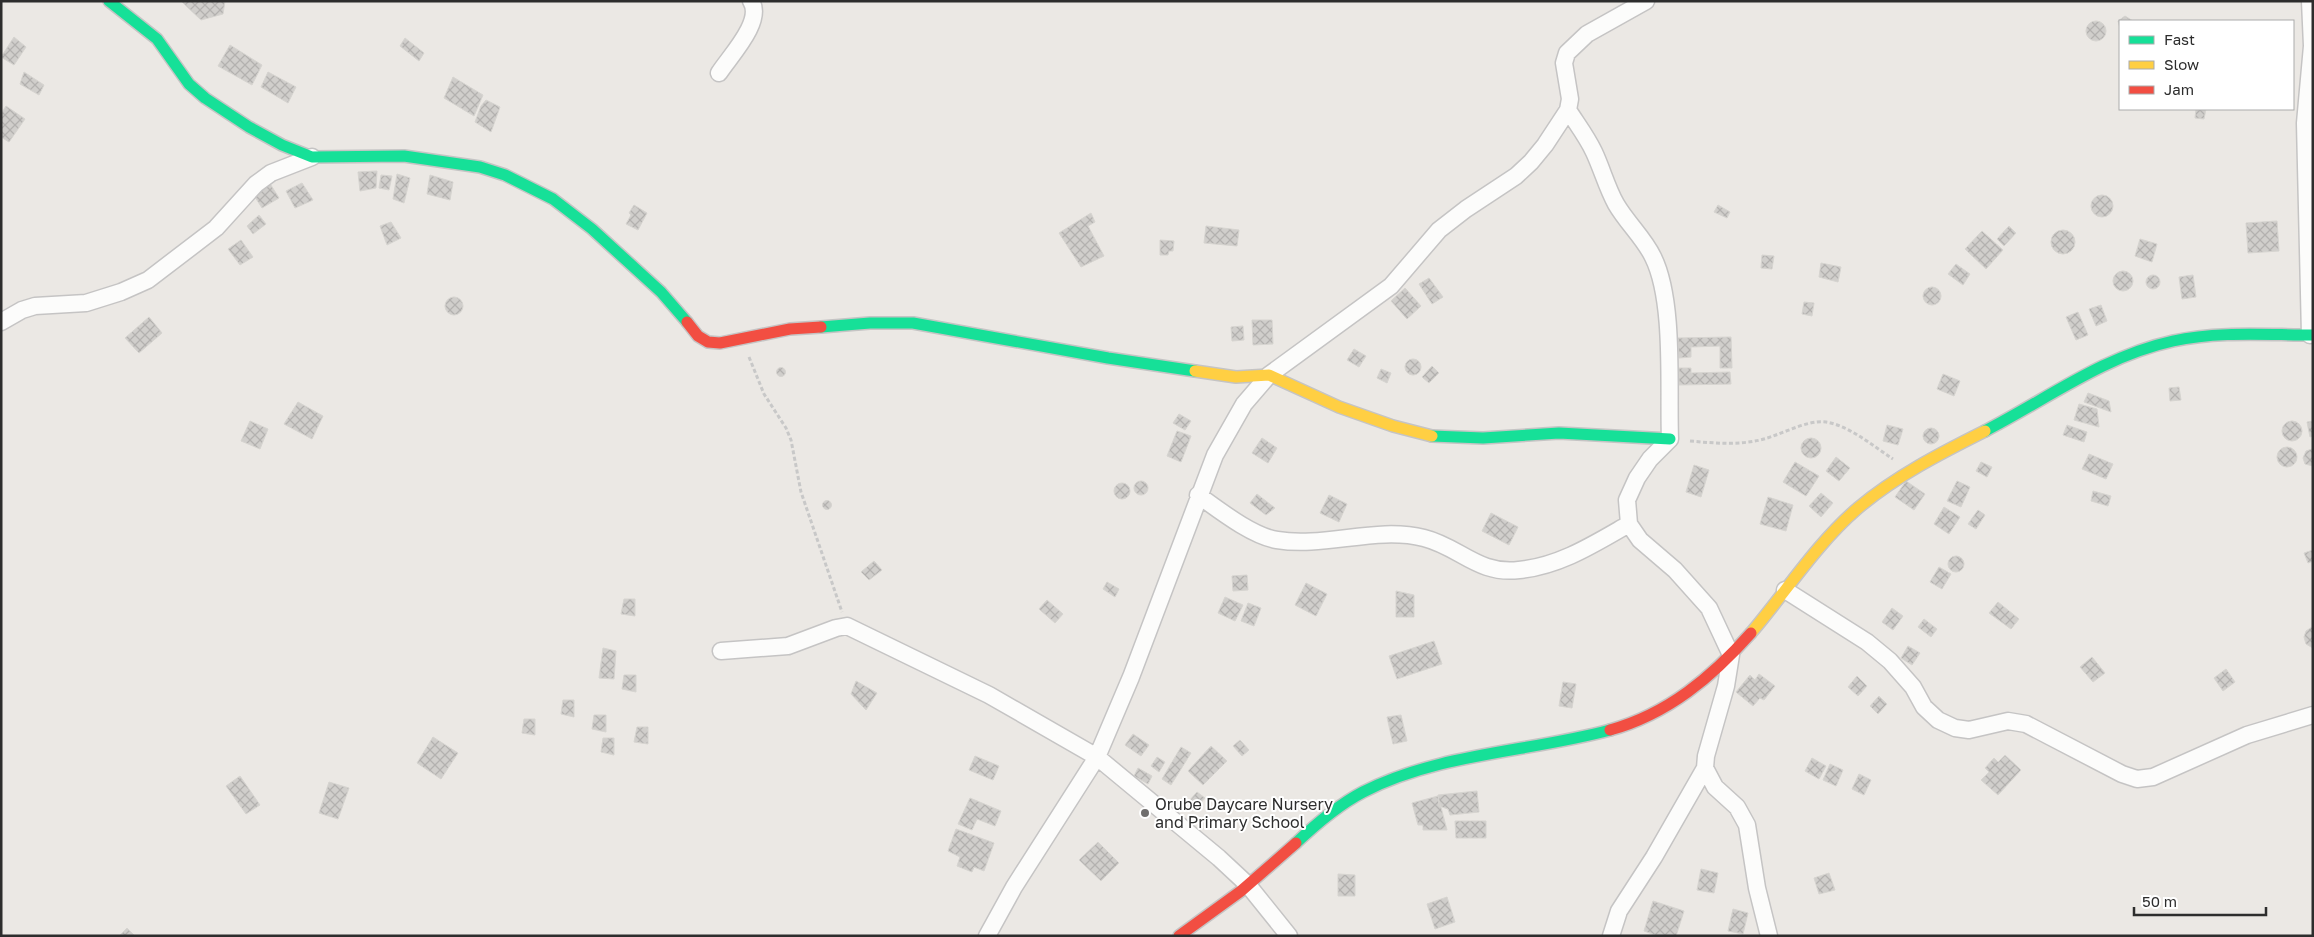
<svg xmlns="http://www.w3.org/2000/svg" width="2314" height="937" viewBox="0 0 2314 937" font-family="'Golos Text',sans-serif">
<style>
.building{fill:url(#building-cross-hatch);stroke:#d6d4d0}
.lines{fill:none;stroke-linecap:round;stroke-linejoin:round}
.street-casing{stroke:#c5c4c4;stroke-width:19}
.fast-casing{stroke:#c5c4c4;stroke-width:14}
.slow-casing{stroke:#c5c4c4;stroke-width:14}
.jam-casing{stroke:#c5c4c4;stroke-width:14}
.path{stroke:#c8c8c8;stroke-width:3;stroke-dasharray:4 2.5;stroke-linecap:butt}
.street{stroke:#fcfcfb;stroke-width:16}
.fast{stroke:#16e098;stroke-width:11}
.slow{stroke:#ffcf43;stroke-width:11}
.jam{stroke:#f24e42;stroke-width:11}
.poi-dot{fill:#706e6d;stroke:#fff;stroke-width:2}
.labels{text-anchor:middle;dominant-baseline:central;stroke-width:4;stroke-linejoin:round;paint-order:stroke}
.poi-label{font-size:16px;fill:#2d2d2d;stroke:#fff;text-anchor:start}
</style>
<defs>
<pattern id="building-cross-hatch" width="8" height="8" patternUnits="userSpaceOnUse" patternTransform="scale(1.25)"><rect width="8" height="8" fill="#d0cecb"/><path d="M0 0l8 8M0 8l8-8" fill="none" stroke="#b3b1af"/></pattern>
</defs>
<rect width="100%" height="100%" fill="#ebe8e4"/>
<path class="building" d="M 181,1 L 225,1 L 223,14 L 201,20 Z
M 2125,16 L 2133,21 L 2120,21 L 2120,28 L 2118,21 Z
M2086 31a10 10 0 1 1 20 0a10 10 0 1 1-20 0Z
M 14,37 L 26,47 L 14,65 L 1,57 Z
M 405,38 L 424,53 L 419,61 L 400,46 Z
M 230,45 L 262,65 L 252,85 L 218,66 Z
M 24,72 L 44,85 L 39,95 L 20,84 Z
M 268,72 L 296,87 L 288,103 L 261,87 Z
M 453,77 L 483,95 L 474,116 L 444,98 Z
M 486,100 L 500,107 L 491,132 L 475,122 L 481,106 Z
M 6,106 L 25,119 L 9,142 L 1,137 L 1,114 Z
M 2196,109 L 2206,109 L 2204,119 L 2195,118 Z
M 377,171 L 376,188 L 360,191 L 358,172 Z
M 397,174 L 410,178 L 404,203 L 393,199 Z
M 381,175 L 392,176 L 389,190 L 379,188 Z
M 430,175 L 453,182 L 450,200 L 427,194 Z
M 269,182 L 279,198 L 262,208 L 253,194 Z
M 302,183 L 313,200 L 295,208 L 286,191 Z
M2091 206a11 11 0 1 1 22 0a11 11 0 1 1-22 0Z
M 634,205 L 647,213 L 638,230 L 626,224 L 631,215 L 629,213 Z
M 1718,205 L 1730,212 L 1727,218 L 1714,212 Z
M 1091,213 L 1095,222 L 1088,226 L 1104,256 L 1081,267 L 1059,233 Z
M 259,215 L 266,224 L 253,234 L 247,226 Z
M 2277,221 L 2279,251 L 2248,253 L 2246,223 Z
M 391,222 L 401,238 L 387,245 L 380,226 Z
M 1206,226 L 1239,230 L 1237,246 L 1204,243 Z
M 2009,226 L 2016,233 L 2004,246 L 1997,239 Z
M2051 242a12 12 0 1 1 24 0a12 12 0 1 1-24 0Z
M 1982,231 L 2003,250 L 1986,269 L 1965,249 Z
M 2140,239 L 2157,244 L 2152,262 L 2135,256 Z
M 241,240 L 253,257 L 240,265 L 228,249 Z
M 1160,240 L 1174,241 L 1173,251 L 1169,251 L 1168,255 L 1160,255 Z
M 1762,255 L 1774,256 L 1772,269 L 1761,268 Z
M 1821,263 L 1841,267 L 1838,282 L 1819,277 Z
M 1956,264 L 1970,274 L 1963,285 L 1948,274 Z
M2113 281a10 10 0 1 1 20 0a10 10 0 1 1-20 0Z
M2146 282a7 7 0 1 1 14 0a7 7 0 1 1-14 0Z
M 2193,275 L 2196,297 L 2182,299 L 2179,277 Z
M 1429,278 L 1443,297 L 1432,304 L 1419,284 Z
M1923 296a9 9 0 1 1 18 0a9 9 0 1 1-18 0Z
M 1405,288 L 1421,306 L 1407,319 L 1391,301 Z
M445 306a9 9 0 1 1 18 0a9 9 0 1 1-18 0Z
M 1804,302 L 1814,303 L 1812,316 L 1802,314 Z
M 2101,305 L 2107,321 L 2096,326 L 2089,309 Z
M 2078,312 L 2088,335 L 2076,340 L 2066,317 Z
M 149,317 L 162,333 L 139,353 L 125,338 Z
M 1252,320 L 1272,320 L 1273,344 L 1253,345 Z
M 1243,326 L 1244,340 L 1232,341 L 1231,327 Z
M 1731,337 L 1732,368 L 1720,368 L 1720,346 L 1691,347 L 1691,357 L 1679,358 L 1678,338 Z
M 1354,349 L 1366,356 L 1359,367 L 1347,360 Z
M1405 367a8 8 0 1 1 16 0a8 8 0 1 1-16 0Z
M 1432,366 L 1439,373 L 1429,383 L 1422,377 Z
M776.5 372a4.5 4.5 0 1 1 9 0a4.5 4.5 0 1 1-9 0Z
M 1679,368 L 1691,368 L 1691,373 L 1730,372 L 1731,384 L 1679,385 Z
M 1381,369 L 1391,373 L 1387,383 L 1377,378 Z
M 1943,374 L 1960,381 L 1954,396 L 1937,389 Z
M 2179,387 L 2181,400 L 2170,401 L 2169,388 Z
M 2088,393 L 2109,401 L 2111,412 L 2084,402 Z
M 298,402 L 323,416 L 312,439 L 284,424 Z
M 2079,404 L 2097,409 L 2099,427 L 2074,420 Z
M 1179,414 L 1191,421 L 1185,430 L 1173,423 Z
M 250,421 L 268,429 L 260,449 L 241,441 Z
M 2313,421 L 2313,436 L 2310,437 L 2307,422 Z
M2282 431a10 10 0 1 1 20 0a10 10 0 1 1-20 0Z
M 1887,425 L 1903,429 L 1898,445 L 1883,441 Z
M 2067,425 L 2087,432 L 2084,442 L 2063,435 Z
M1923 436a8 8 0 1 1 16 0a8 8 0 1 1-16 0Z
M 1177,431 L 1191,436 L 1181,462 L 1167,456 Z
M 1262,438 L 1277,448 L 1268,463 L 1252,453 Z
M1801 448a10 10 0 1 1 20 0a10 10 0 1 1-20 0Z
M2277 457a10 10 0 1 1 20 0a10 10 0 1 1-20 0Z
M 2312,449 L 2313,449 L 2313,466 L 2305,464 L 2303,458 L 2306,451 Z
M 2089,454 L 2113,464 L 2106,479 L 2082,469 Z
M 1836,457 L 1850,468 L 1839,481 L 1826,471 Z
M 1795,462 L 1819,476 L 1806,496 L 1783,482 Z
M 1981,462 L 1992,467 L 1987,477 L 1976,471 Z
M 1694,465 L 1709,470 L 1701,497 L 1686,492 Z
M1134 488a7 7 0 1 1 14 0a7 7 0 1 1-14 0Z
M 1906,481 L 1925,494 L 1914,510 L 1895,497 Z
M 1957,481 L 1970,487 L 1961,507 L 1947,501 Z
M1114 491a8 8 0 1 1 16 0a8 8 0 1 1-16 0Z
M 2093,491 L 2111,496 L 2108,506 L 2091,501 Z
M 1821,493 L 1833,503 L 1821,517 L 1809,506 Z
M 1257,494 L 1275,508 L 1266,515 L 1250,503 Z
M 1329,495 L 1347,504 L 1339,522 L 1320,513 Z
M 1768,497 L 1793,505 L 1786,531 L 1760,524 Z
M822.5 505a4.5 4.5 0 1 1 9 0a4.5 4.5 0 1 1-9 0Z
M 1944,507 L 1960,517 L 1949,534 L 1934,524 Z
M 1978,510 L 1985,515 L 1976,529 L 1968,524 Z
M 1491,513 L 1518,527 L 1509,545 L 1482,531 Z
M 2313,550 L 2313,561 L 2308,563 L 2304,553 Z
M1948 564a8 8 0 1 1 16 0a8 8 0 1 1-16 0Z
M 874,561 L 882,570 L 869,580 L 861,572 Z
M 1939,567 L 1951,574 L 1942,589 L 1930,582 Z
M 1247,575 L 1248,590 L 1233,591 L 1232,576 Z
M 1107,582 L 1119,589 L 1115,597 L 1103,589 Z
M 1306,583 L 1327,594 L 1316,616 L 1295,605 Z
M 1396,591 L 1414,595 L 1414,617 L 1396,617 Z
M 1225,597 L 1243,605 L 1235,621 L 1218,613 Z
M 624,599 L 635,599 L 635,616 L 621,614 Z
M 1047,600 L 1063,614 L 1055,623 L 1039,609 Z
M 1998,602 L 2019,619 L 2011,629 L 1989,613 Z
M 1248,603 L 1261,608 L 1254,626 L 1241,621 Z
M 1892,608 L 1903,616 L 1893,630 L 1882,622 Z
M 1924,619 L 1937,629 L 1931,637 L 1918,627 Z
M 2312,627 L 2313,627 L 2313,648 L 2306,644 L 2304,637 L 2306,631 Z
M 1434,641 L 1442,664 L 1397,679 L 1389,656 Z
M 1908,646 L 1920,653 L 1912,665 L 1901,658 Z
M 603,648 L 616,651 L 614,679 L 599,678 Z
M 2092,657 L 2105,673 L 2093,682 L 2080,667 Z
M 2226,669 L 2235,682 L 2223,691 L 2214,678 Z
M 1759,674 L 1775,686 L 1764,700 L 1760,698 L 1753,706 L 1736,692 L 1750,675 L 1755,680 Z
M 624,675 L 636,675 L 636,692 L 622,689 Z
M 1857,676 L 1867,686 L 1858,696 L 1848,687 Z
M 856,681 L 877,693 L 866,710 L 851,694 Z
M 1563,682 L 1576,684 L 1572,708 L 1559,706 Z
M 1879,696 L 1887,704 L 1878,714 L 1870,706 Z
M 563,700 L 574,700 L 574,717 L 561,714 Z
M 594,715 L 606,715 L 606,732 L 592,729 Z
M 1401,715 L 1407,741 L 1393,744 L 1387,717 Z
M 524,719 L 535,719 L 535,735 L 522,733 Z
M 637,727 L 648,727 L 648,744 L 634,742 Z
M 1133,734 L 1149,745 L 1141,756 L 1125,745 Z
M 433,737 L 458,753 L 441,779 L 417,763 Z
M 603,738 L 614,738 L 614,755 L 601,752 Z
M 1240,740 L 1249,750 L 1242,756 L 1233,746 Z
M 1211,746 L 1227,761 L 1203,785 L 1188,771 Z
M 1181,747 L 1191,753 L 1171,785 L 1162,779 Z
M 2005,755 L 2021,770 L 1998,795 L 1981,780 L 1989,772 L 1985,768 L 1994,758 L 1998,762 Z
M 975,756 L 999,766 L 993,780 L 969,770 Z
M 1157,757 L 1165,762 L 1159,772 L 1151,766 Z
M 1812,758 L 1826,766 L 1819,779 L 1805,771 Z
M 1830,764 L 1843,770 L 1836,786 L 1823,780 Z
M 1138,768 L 1152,776 L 1148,784 L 1134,776 Z
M 1859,774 L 1871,780 L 1864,795 L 1852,789 Z
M 240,776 L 260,805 L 246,814 L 226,786 Z
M 329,782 L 349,788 L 338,819 L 319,813 Z
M 1477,791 L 1479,812 L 1450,815 L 1448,809 L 1439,806 L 1438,795 Z
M 1197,792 L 1205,798 L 1197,807 L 1189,801 Z
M 1438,796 L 1447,830 L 1423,830 L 1423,825 L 1418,825 L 1412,803 Z
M 970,798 L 1001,811 L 995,826 L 977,819 L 972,830 L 958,824 Z
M 1455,821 L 1486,821 L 1486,838 L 1456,838 Z
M 956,829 L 994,843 L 984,871 L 974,867 L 972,872 L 957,866 L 960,857 L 948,851 Z
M 1098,842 L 1119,863 L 1101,881 L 1079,860 Z
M 1701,869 L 1718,873 L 1714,893 L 1697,890 Z
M 1829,873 L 1835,890 L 1819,894 L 1814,878 Z
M 1338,874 L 1355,875 L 1355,896 L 1338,896 Z
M 1447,897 L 1455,922 L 1435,929 L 1427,904 Z
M 1653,901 L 1684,911 L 1676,936 L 1658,936 L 1644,931 Z
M 1733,909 L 1748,913 L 1743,934 L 1728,931 Z
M 127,928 L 135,936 L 119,936 Z"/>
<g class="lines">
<g class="street-casing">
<path id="street" d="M 2310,1 L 2312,46 L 2305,123 L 2310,335
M 719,73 C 730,56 764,21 751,1
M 1568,110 C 1577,124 1587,137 1594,152 C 1602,169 1607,188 1616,204 C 1627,223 1644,238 1653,257 C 1675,301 1668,389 1670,439 L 1650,459 L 1637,478 L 1627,500 L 1629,524 L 1640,540 L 1675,570 L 1709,608 L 1731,655 L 1726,686 L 1706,756 L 1705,768 L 1715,787 L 1737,807 L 1747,825 L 1757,888 L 1769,936
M 1,322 L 22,310 L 35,306 L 86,303 L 121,292 L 148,280 L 216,228 L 256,184 L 271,173 L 312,157
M 1198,495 C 1219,510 1252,536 1277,540 C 1325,548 1376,526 1424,538 C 1460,547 1478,575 1519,570 C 1560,566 1594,544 1629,524
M 1785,590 L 1867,642 L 1890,661 L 1913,687 L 1924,707 L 1938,720 L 1955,728 L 1969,730 L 2008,721 L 2026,724 L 2122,774 L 2137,779 L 2153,777 L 2247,735 L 2313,715
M 721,651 L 788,646 L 836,628 L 847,626 L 989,695 L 1097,757 L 1219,858 L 1248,885 L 1289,936
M 987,936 L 1014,887 L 1097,757 L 1131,677 L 1215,455 L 1244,404 L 1269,375 L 1391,286 L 1439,230 L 1466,209 L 1516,176 L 1531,162 L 1545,145 L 1568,110 L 1570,99 L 1564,63 L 1567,53 L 1587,34 L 1646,1
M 1611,936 L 1619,911 L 1654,857 L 1705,768"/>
</g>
<g class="fast-casing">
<path id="fast" d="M 109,1 L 157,39 L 189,84 L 205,98 L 249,127 L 282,145 L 312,157 L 404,156 L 480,167 L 505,175 L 553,199 L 592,229 L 661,292 L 687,322
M 821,327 L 870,323 L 913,323 L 1108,358 L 1195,371
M 1985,431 C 2047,399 2104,356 2173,341 C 2219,331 2266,335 2313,335
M 1432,436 L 1483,438 L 1559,433 L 1670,439
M 1296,843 C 1316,824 1338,805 1363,792 C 1439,753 1529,752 1610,730"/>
</g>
<g class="slow-casing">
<path id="slow" d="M 1195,371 L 1236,377 L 1269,375 L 1339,407 L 1393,426 L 1432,436
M 1751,633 C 1786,592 1816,544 1858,508 C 1896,476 1941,453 1985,431"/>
</g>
<g class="jam-casing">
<path id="jam" d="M 687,322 L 698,336 L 708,342 L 720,343 L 790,329 L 821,327
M 1610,730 C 1668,714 1712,677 1751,633
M 1179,936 L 1241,891 L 1296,843"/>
</g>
<path class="path" d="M 749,357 L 764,394 L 786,428 L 791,440 L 801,492 L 842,612
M 1690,441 C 1712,443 1734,445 1755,441 C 1776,438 1806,419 1826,422 C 1850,426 1873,446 1893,459"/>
<use href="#street" class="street"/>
<use href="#fast" class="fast"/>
<use href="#slow" class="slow"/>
<use href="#jam" class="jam"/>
</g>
<circle class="poi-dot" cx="1145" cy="813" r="5"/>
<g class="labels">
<g class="poi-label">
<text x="1155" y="804">Orube Daycare Nursery<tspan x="1155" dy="18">and Primary School</tspan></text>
</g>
</g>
<rect width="2314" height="937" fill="none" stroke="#2d2d2d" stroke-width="5"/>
<rect x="2119" y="20" width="175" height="90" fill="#ffffff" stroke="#ababab"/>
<rect x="2129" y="36" width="25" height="8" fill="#16e098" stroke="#ababab"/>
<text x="2164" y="45" font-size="15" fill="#2d2d2d">Fast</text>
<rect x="2129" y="61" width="25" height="8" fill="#ffcf43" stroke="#ababab"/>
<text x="2164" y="70" font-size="15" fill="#2d2d2d">Slow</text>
<rect x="2129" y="86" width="25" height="8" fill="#f24e42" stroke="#ababab"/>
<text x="2164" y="95" font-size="15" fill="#2d2d2d">Jam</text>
<path d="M2134 907v8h132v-8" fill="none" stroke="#2d2d2d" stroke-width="2.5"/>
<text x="2142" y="907" font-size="15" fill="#2d2d2d" stroke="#ffffff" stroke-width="4" paint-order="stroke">50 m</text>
</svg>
